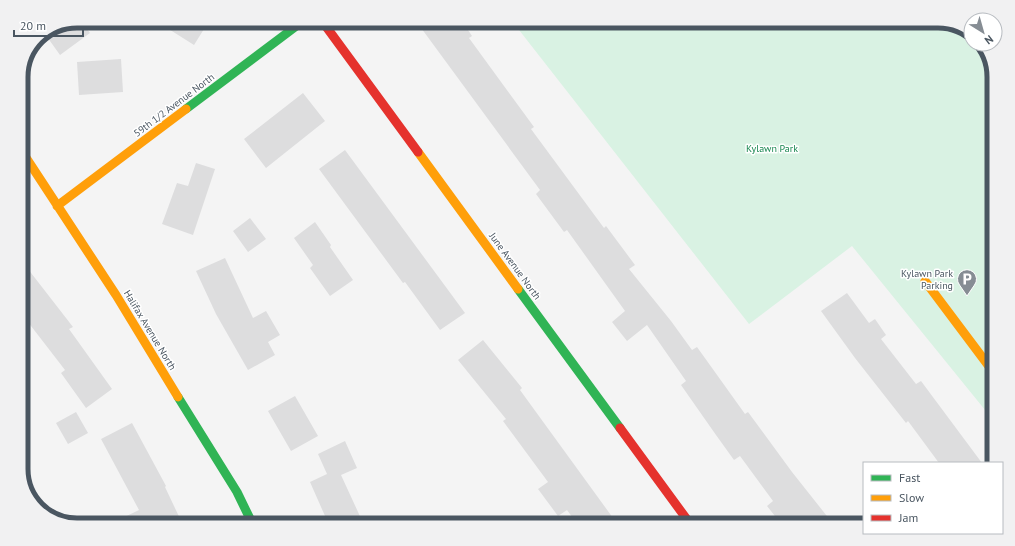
<svg xmlns="http://www.w3.org/2000/svg" width="1015" height="546" viewBox="0 0 1015 546" font-family="'PT Sans',sans-serif">
<style>
.green{fill:#d9f2e3}
.building{fill:#ddddde}
.lines{fill:none;stroke-linecap:round;stroke-linejoin:round}
.fast{stroke:#30b455;stroke-width:9}
.slow{stroke:#ff9f0a;stroke-width:9}
.jam{stroke:#e5322d;stroke-width:9}
.labels{text-anchor:middle;dominant-baseline:central;stroke-width:3;stroke-linejoin:round;paint-order:stroke}
.street-label{font-size:10px;fill:#4a5661;stroke:#fff}
.park-label{font-size:10px;fill:#17864f;stroke:#fff}
.poi-label{font-size:10px;fill:#4a5661;stroke:#fff;text-anchor:end}
.rim{fill:none;stroke:#4a5661;stroke-width:5}
</style>
<rect width="100%" height="100%" fill="#f4f4f4"/>
<path class="green" d="M 512,21 L 938,21 L 963,27 L 971,34 L 971,44 L 982,44 L 985,46 L 994,74 L 994,421 L 852,246 L 749,324 Z"/>
<path class="building" d="M 77,21 L 81,21 L 90,33 L 60,55 L 45,34 Z
M 156,21 L 209,21 L 194,45 Z
M 416,21 L 462,21 L 472,36 L 469,38 L 534,127 L 531,129 L 604,228 L 606,226 L 635,265 L 629,269 L 671,321 L 692,350 L 697,347 L 745,414 L 748,412 L 792,472 L 834,525 L 782,525 L 767,506 L 773,501 L 740,456 L 734,460 L 716,435 L 681,385 L 686,381 L 647,325 L 627,341 L 612,322 L 625,311 L 567,230 L 564,232 L 536,194 L 540,190 Z
M 121,59 L 123,92 L 79,95 L 77,62 Z
M 303,93 L 325,121 L 266,168 L 244,139 Z
M 345,150 L 465,313 L 440,330 L 405,282 L 403,283 L 319,169 Z
M 196,163 L 215,169 L 193,235 L 162,224 L 177,183 L 188,186 Z
M 250,218 L 266,239 L 248,252 L 233,231 Z
M 315,222 L 331,245 L 330,247 L 353,280 L 330,296 L 310,268 L 313,265 L 294,238 Z
M 225,258 L 253,318 L 266,311 L 280,335 L 268,342 L 275,355 L 248,370 L 216,314 L 196,271 Z
M 21,260 L 73,327 L 69,329 L 112,389 L 86,408 L 61,373 L 65,370 L 21,313 Z
M 847,293 L 869,323 L 875,319 L 886,335 L 881,339 L 916,384 L 921,381 L 982,463 L 939,463 L 908,421 L 906,423 L 855,358 L 821,311 Z
M 483,340 L 522,388 L 520,390 L 613,518 L 603,525 L 578,525 L 567,510 L 558,516 L 538,489 L 548,482 L 503,421 L 506,419 L 458,360 Z
M 295,396 L 318,436 L 291,451 L 268,411 Z
M 76,412 L 88,433 L 68,444 L 56,423 Z
M 132,423 L 166,486 L 165,487 L 183,525 L 108,525 L 139,510 L 101,439 Z
M 345,441 L 357,468 L 341,475 L 364,525 L 329,525 L 310,482 L 327,474 L 318,454 Z"/>
<g class="lines">
<path class="fast" d="M 186,109 L 303,21
M 518,289 L 620,428
M 178,397 L 237,492 L 253,525"/>
<path class="slow" d="M 21,150 L 116,295 L 178,397
M 418,152 L 518,289
M 57,206 L 186,109
M 925,281 L 994,373"/>
<path class="jam" d="M 322,21 L 418,152
M 620,428 L 691,525"/>
</g>
<defs>
<g id="parking-pin" transform="scale(1)"><path d="M0 17L-7.5 6A9.5 9.5 0 1 1 7.5 6Z" fill="#868d94" stroke="#fff"/><path d="M-3.5-5.5H1a3.5 3.5 0 0 1 0 7H-1V5.5H-3.5ZM-1-3.4V-.6H.8a1.4 1.4 0 0 0 0-2.8Z" fill="#fff"/></g>
</defs>
<g fill-rule="evenodd">
<use href="#parking-pin" x="967" y="279"/>
</g>
<g class="labels">
<g class="street-label">
<text transform="translate(174 105) rotate(-37)">59th 1/2 Avenue North</text>
<text transform="translate(515 266) rotate(54)">June Avenue North</text>
<text transform="translate(150 330) rotate(59)">Halifax Avenue North</text>
</g>
<g class="park-label">
<text x="772" y="148">Kylawn Park</text>
</g>
<g class="poi-label">
<text x="953" y="273">Kylawn Park<tspan x="953" dy="12">Parking</tspan></text>
</g>
</g>
<path d="M0 0H1015V546H0ZM77 28H938A49 49 0 0 1 987 77V469A49 49 0 0 1 938 518H77A49 49 0 0 1 28 469V77A49 49 0 0 1 77 28Z" fill="#f1f1f2" fill-rule="evenodd"/>
<path class="rim" d="M77 28H938A49 49 0 0 1 987 77V469A49 49 0 0 1 938 518H77A49 49 0 0 1 28 469V77A49 49 0 0 1 77 28Z"/>
<rect x="863" y="462" width="140" height="72" fill="#ffffff" stroke="#b7bbc0"/>
<rect x="871" y="475" width="20" height="6" fill="#30b455" stroke="#b7bbc0"/>
<text x="899" y="482" font-size="12" fill="#4a5661">Fast</text>
<rect x="871" y="495" width="20" height="6" fill="#ff9f0a" stroke="#b7bbc0"/>
<text x="899" y="502" font-size="12" fill="#4a5661">Slow</text>
<rect x="871" y="515" width="20" height="6" fill="#e5322d" stroke="#b7bbc0"/>
<text x="899" y="522" font-size="12" fill="#4a5661">Jam</text>
<g transform="translate(983 32) rotate(143)"><circle r="19" fill="#ffffff" stroke="#b7bbc0"/>
<path d="M0-3L7 15L0 10L-7 15Z" fill="#868d94"/>
<text y="-6" font-size="11" font-weight="bold" text-anchor="middle" fill="#4a5661">N</text>
</g>
<path d="M14 30v6h69v-6" fill="none" stroke="#4a5661" stroke-width="2"/>
<text x="20" y="30" font-size="12" fill="#4a5661" stroke="#ffffff" stroke-width="3" paint-order="stroke">20 m</text>
</svg>
